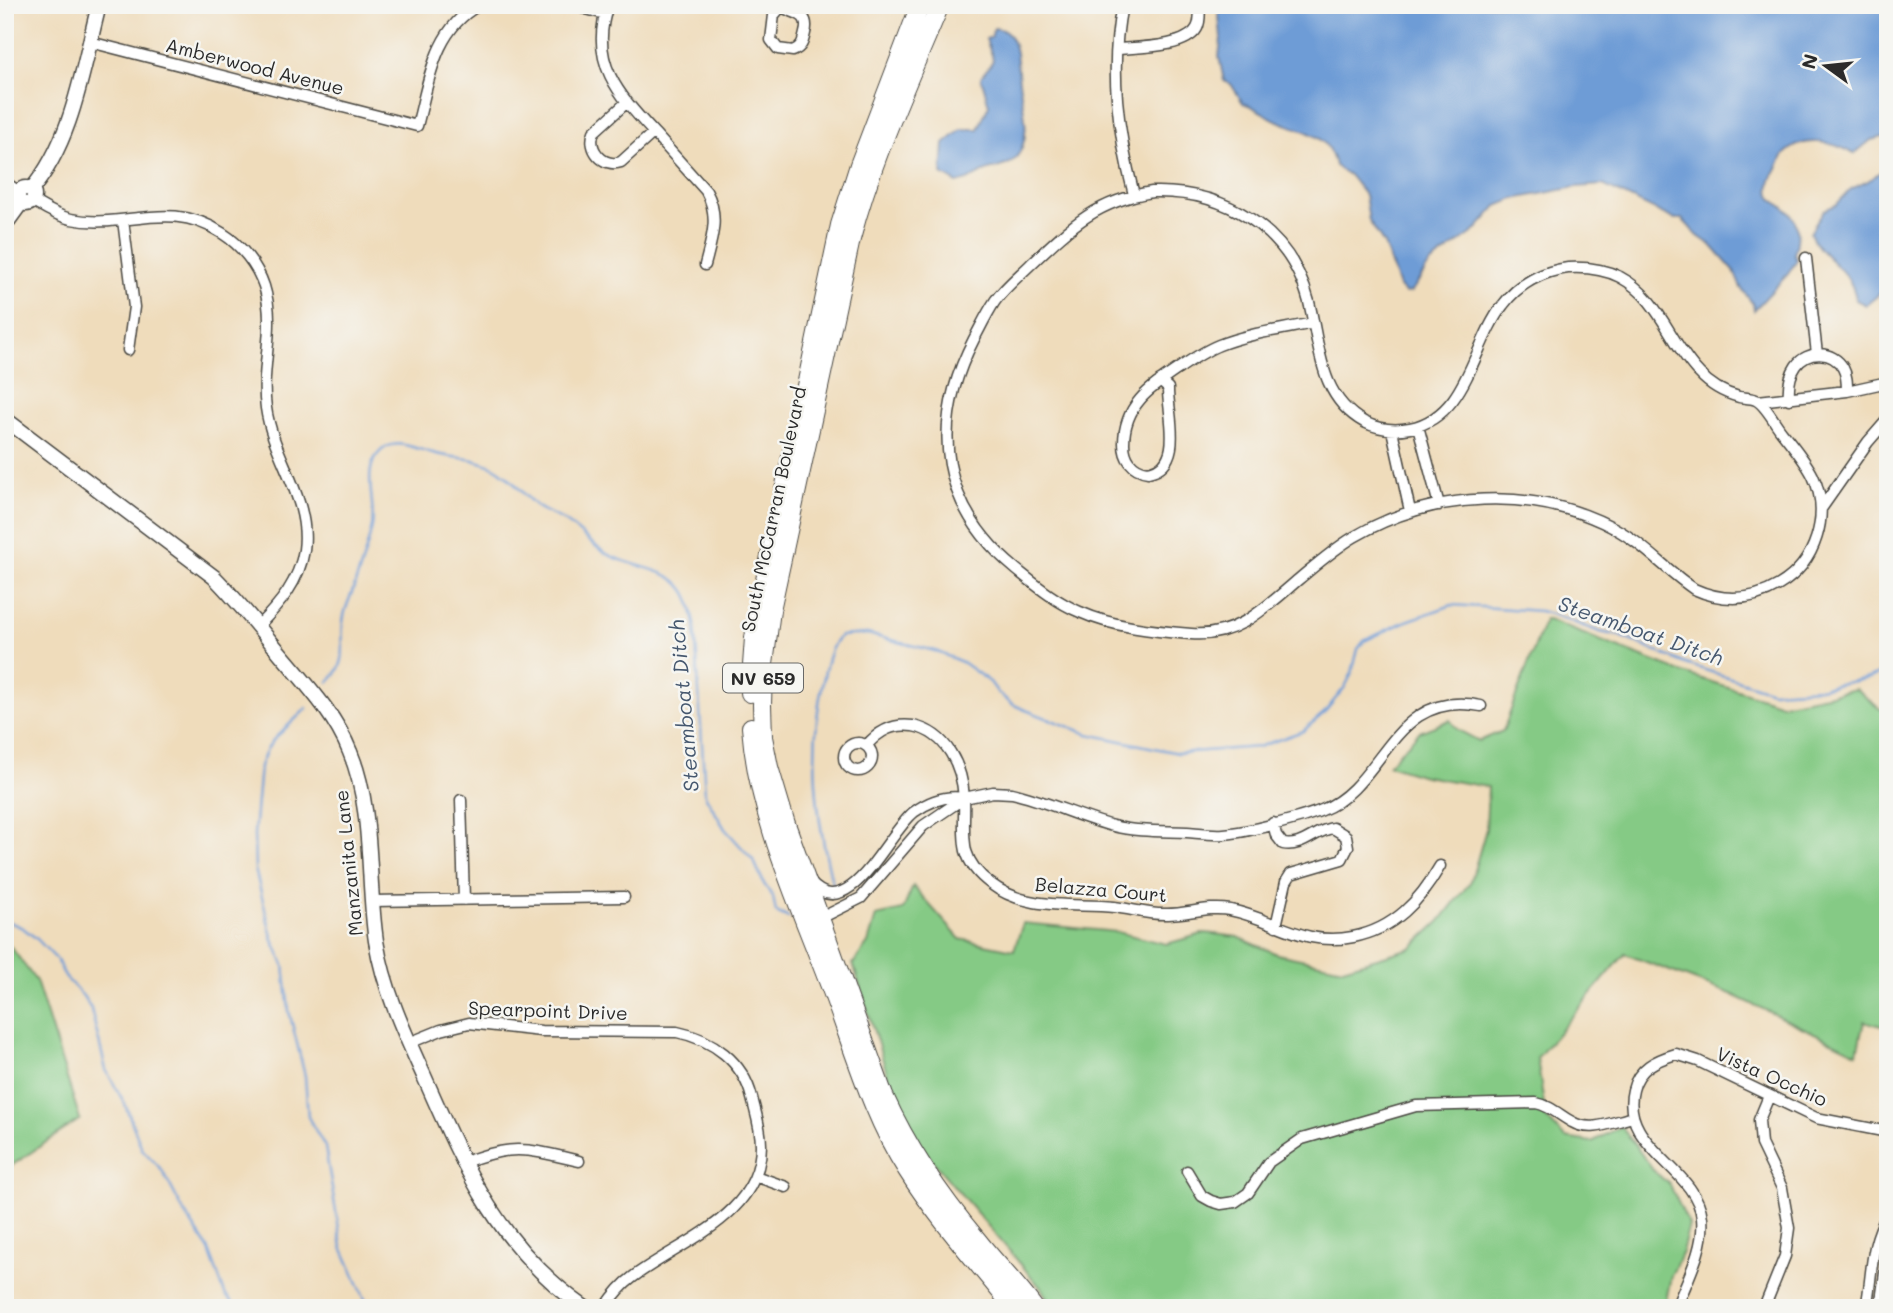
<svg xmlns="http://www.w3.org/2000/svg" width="1893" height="1313" viewBox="0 0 1893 1313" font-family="Mali,sans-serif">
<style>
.green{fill:#85ca85;stroke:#587a58;stroke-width:2}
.water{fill:#6e9cd6;stroke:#4c6480;stroke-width:2}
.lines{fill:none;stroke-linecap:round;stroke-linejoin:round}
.stream{stroke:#6e9cd6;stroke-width:2.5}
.minor-casing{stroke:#484641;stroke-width:13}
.tertiary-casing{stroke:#484641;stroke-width:17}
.primary-casing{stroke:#484641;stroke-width:20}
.minor{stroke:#fff;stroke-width:10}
.tertiary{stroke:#fff;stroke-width:14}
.primary{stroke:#fff;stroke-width:18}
.labels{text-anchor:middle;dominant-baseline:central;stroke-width:5;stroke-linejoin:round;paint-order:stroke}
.shield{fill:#f6f6f2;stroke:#686867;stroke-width:2}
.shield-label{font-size:18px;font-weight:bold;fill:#2b2b2b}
.street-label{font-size:19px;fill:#2b2b2b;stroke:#f6f6f2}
.water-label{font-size:21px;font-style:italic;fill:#46586f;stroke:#f6f6f2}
</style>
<rect width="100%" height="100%" fill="#f6f6f2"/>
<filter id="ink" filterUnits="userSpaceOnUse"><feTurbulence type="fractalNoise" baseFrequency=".0143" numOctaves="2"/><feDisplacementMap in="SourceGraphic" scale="14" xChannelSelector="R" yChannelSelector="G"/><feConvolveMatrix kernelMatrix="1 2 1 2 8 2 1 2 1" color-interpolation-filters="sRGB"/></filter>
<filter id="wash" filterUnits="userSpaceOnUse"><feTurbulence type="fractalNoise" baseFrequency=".00686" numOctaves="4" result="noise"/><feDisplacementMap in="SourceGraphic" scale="28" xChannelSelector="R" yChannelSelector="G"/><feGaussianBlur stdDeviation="1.57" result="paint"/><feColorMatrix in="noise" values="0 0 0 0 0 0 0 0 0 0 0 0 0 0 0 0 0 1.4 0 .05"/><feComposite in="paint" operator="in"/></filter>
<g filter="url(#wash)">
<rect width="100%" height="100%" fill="#efdcbb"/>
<path class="green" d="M 1545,619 L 1686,674 L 1782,704 L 1856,689 L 1880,709 L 1888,709 L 1888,1028 L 1864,1021 L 1857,1053 L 1731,994 L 1625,954 L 1537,1058 L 1546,1118 L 1565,1138 L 1592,1142 L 1621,1126 L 1653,1170 L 1670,1185 L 1689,1225 L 1682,1252 L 1671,1276 L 1666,1301 L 1668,1308 L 1053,1308 L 1041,1288 L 918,1144 L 889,1080 L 853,964 L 868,943 L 876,916 L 903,910 L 913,886 L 960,939 L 1014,950 L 1023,923 L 1117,932 L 1166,944 L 1206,933 L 1238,937 L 1277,954 L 1343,968 L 1411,948 L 1439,922 L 1471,881 L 1486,829 L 1488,787 L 1424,776 L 1388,765 L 1419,732 L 1450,720 L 1458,730 L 1479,741 L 1503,731 Z
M 5,944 L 11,947 L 36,981 L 80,1119 L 5,1170 Z"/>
<path class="water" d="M 1218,5 L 1888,5 L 1888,136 L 1871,140 L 1854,154 C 1833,141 1802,135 1784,155 C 1780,160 1779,165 1776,170 C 1771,178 1768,186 1770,195 C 1772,201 1777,203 1782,206 C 1800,218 1800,236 1794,254 L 1797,260 L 1788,274 L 1754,310 L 1753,304 L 1741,288 L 1734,271 L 1711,245 L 1698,236 L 1682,219 L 1674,219 L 1603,185 L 1576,187 L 1514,199 L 1497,206 L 1475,231 L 1430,264 L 1411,292 L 1405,293 L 1399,287 L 1384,244 L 1369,221 L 1365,195 L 1349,175 L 1335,166 C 1334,159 1328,146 1323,142 C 1312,131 1291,127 1278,121 C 1265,115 1256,107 1243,103 L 1231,84 L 1224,81 L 1219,57 L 1221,38 Z
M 994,28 C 1020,30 1016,62 1019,81 C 1022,106 1034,136 1015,159 C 1008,167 996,167 986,171 C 974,175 972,180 957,183 L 942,174 L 944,144 L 962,129 L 978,129 L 989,105 L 981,77 C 998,54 994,65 986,39 L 991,37 Z
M 1888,166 L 1888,287 L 1866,305 L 1856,300 C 1853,270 1821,259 1810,233 L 1824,210 L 1836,205 L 1851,189 L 1868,181 Z"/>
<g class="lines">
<path class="stream" d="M 329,682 C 350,661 340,647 343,622 C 344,609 350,599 354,587 C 361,567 368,546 372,526 C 376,503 362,472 378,454 C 394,435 414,449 433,453 C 454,459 474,457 494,467 C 511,476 519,491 533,503 C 541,511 551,514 561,519 C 577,528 590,544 607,554 C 628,566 665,568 680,585 C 691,596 692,610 695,624 L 705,795 L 725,829 L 754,861 L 764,884 L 773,897 L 776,912 L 789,918
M 307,708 L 275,738 L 267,749 L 260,766 L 254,834 L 255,869 L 272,937 L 284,965 L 289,1011 L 305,1076 L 308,1117 L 325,1147 L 342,1247 L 369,1308
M 833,886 C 816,817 808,751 823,681 C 826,666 829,647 840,636 L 867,634 L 935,651 L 962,662 L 990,682 L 998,693 L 1012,704 L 1023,709 L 1088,734 L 1178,753 L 1258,747 L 1303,731 L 1324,713 L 1345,687 L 1352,673 L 1358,649 L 1364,641 L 1404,622 L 1452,605 L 1540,611 L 1554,615 L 1600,632 L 1620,636 L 1686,664 L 1772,691 L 1819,688 L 1869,678 L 1888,670
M 5,920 L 23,928 L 37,939 L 57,960 L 65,977 L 83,996 L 91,1009 L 106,1070 L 125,1104 L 142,1149 L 162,1170 L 184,1212 L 209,1250 L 225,1294 L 237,1308"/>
</g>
</g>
<g filter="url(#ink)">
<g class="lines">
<g class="minor-casing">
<path id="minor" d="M 571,5 L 605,14
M 608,5 C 588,62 619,95 655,134 C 672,153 689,172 706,191 C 720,216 712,238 705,265
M 778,5 C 791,14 811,11 805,33 C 803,42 802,47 793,51 L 778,49 L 771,40 L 774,15 L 780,8
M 1122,5 C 1109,69 1118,133 1134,195
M 90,42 L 417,126 C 429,81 434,29 479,5
M 1117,49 C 1139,47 1186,48 1197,28 C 1201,21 1199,12 1200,5
M 626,103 L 594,132 C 587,149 603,168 621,162 L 653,133
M 5,182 L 19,192
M 1152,192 C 1225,190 1290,229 1309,302 C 1320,346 1319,397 1364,422 C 1378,429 1394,431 1410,428 C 1468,416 1472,345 1503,305 C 1518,284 1543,271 1568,268 C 1586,267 1604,269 1620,277 C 1660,298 1669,342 1699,373 C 1709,384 1724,393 1739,397 C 1744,398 1751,398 1756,400 C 1766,405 1775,424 1782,432 C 1793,446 1805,460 1813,476 C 1831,515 1816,563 1779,585 C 1752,601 1723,602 1694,589 C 1666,570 1644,544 1614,528 C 1534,486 1432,491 1354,537 C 1334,549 1317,564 1299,579 C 1266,607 1237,638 1191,634 C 1154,631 1113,627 1080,612 C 1056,602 1037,586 1017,570 C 940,507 929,426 974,339 C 981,326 987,313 995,301 C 1005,287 1019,276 1031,264 C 1070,227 1096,201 1152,192 Z
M 33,201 C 45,208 57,216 71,219 C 126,230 168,198 222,233 C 241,245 257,265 264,286 C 277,327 260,367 266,408 C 273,458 311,499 304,550 C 299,582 280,604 258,626
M 123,220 L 134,307 L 128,350
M 1806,258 L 1817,354
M 1160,381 L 1168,388 C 1167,412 1186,465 1148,472 C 1132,470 1124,458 1124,443 C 1124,405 1150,388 1178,369 C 1191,360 1204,351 1219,345 C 1249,333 1282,330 1313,323
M 1789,399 C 1788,387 1789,376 1796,366 C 1807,350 1833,350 1843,368 C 1847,375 1847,383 1847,391
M 1758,401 L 1847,391 L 1888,382
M 1418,426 L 1439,505
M 1392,430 L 1410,511
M 1821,509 L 1868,442 L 1888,419
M844 757a14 14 0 1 1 28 0a14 14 0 1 1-28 0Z
M 867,745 C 879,731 893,723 913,726 C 947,733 962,766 964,798 C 965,816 962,833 966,851 C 970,865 980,876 991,884 C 1026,911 1074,903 1114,907 C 1132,909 1150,915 1167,914 C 1189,914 1208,906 1230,910 C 1276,919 1302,947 1353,937 C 1394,929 1420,901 1440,866
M 461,800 L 464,900
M 1273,823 L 1276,835 L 1283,844 C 1303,848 1315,830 1333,828 L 1346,836 L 1348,847 L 1342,859 L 1291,874 L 1286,882 L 1276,926
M 810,882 C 849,927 888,832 914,812 C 929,801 946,795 964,798
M 372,901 L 624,897
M 821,918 L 861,898 L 923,826 L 964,798 L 993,792 L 1012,793 C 1046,801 1079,817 1113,826 C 1136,832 1162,831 1187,832 C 1199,833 1212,835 1224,834 C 1247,832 1300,819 1322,810 C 1385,786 1391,688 1481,706
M 409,1043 L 441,1030 L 469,1023 L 541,1031 L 677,1032 C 712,1039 743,1061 752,1098 C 756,1114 761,1129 761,1145 C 761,1216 681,1241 633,1277 C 622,1285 613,1296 605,1308
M 462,1163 C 514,1143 528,1149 579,1161
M 1187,1171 L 1202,1196 L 1211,1201 L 1221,1204 L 1235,1202 L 1248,1193 L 1269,1162 L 1302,1139 L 1416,1106 L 1536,1103 C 1551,1106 1559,1115 1572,1122 C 1591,1133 1612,1122 1633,1117
M 755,1176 L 786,1187
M 1679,1308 L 1679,1301 C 1689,1276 1705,1246 1702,1218 C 1697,1168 1619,1147 1633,1090 C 1638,1068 1656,1060 1676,1054 L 1698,1061 L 1816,1118 L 1888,1132
M 1764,1308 L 1785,1256 L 1789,1228 L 1782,1188 L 1761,1144 L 1759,1120 L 1769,1096
M 1866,1308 C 1873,1274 1869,1246 1888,1214
M 1880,1308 L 1888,1252"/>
</g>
<g class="tertiary-casing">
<path id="tertiary" d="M18 196a8 8 0 1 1 16 0a8 8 0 1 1-16 0Z
M 31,190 C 73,141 83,66 99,5
M 5,225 L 21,203
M 5,419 L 214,577 C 238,601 258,627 280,653 C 306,684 335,714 350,752 C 374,809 367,881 376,941 C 384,989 404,1032 424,1076 C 465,1169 498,1247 585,1308"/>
</g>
<g class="primary-casing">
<path id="primary" d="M 940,5 C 908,82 872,158 851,239 L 771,610 L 763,672 L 762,705 L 763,737 L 769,767 L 786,824 L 884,1096 C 908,1149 940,1196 978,1241 C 996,1264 1017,1284 1034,1308
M 750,693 L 754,638 L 761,599 L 840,225 L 859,165 L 920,5
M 751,727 C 758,820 801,908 833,994 C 855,1053 873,1117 907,1170 C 938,1219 978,1263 1014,1308"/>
</g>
<use href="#minor" class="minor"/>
<use href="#tertiary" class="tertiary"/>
<use href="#primary" class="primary"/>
</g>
</g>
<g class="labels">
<rect class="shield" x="723" y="663.5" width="80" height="29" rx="5"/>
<g class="shield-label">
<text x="763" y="678">NV 659</text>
</g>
<g class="street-label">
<text transform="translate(255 66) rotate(14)">Amberwood Avenue</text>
<text transform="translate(773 509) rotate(-78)">South McCarran Boulevard</text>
<text transform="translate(348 863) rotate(-96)">Manzanita Lane</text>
<text transform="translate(1101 889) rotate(5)">Belazza Court</text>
<text transform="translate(548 1010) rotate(2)">Spearpoint Drive</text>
<text transform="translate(1772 1076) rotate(24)">Vista Occhio</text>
</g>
<g class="water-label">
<text transform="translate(1641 630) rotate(19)">Steamboat Ditch</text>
<text transform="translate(683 706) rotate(-95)">Steamboat Ditch</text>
</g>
</g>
<rect width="1893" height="1313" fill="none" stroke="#f6f6f2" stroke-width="28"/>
<g transform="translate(1826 66) rotate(285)" stroke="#f6f6f2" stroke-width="5" paint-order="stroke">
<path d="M0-5L12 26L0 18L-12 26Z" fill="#2b2b2b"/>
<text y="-10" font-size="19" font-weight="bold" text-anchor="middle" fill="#2b2b2b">N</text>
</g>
</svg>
